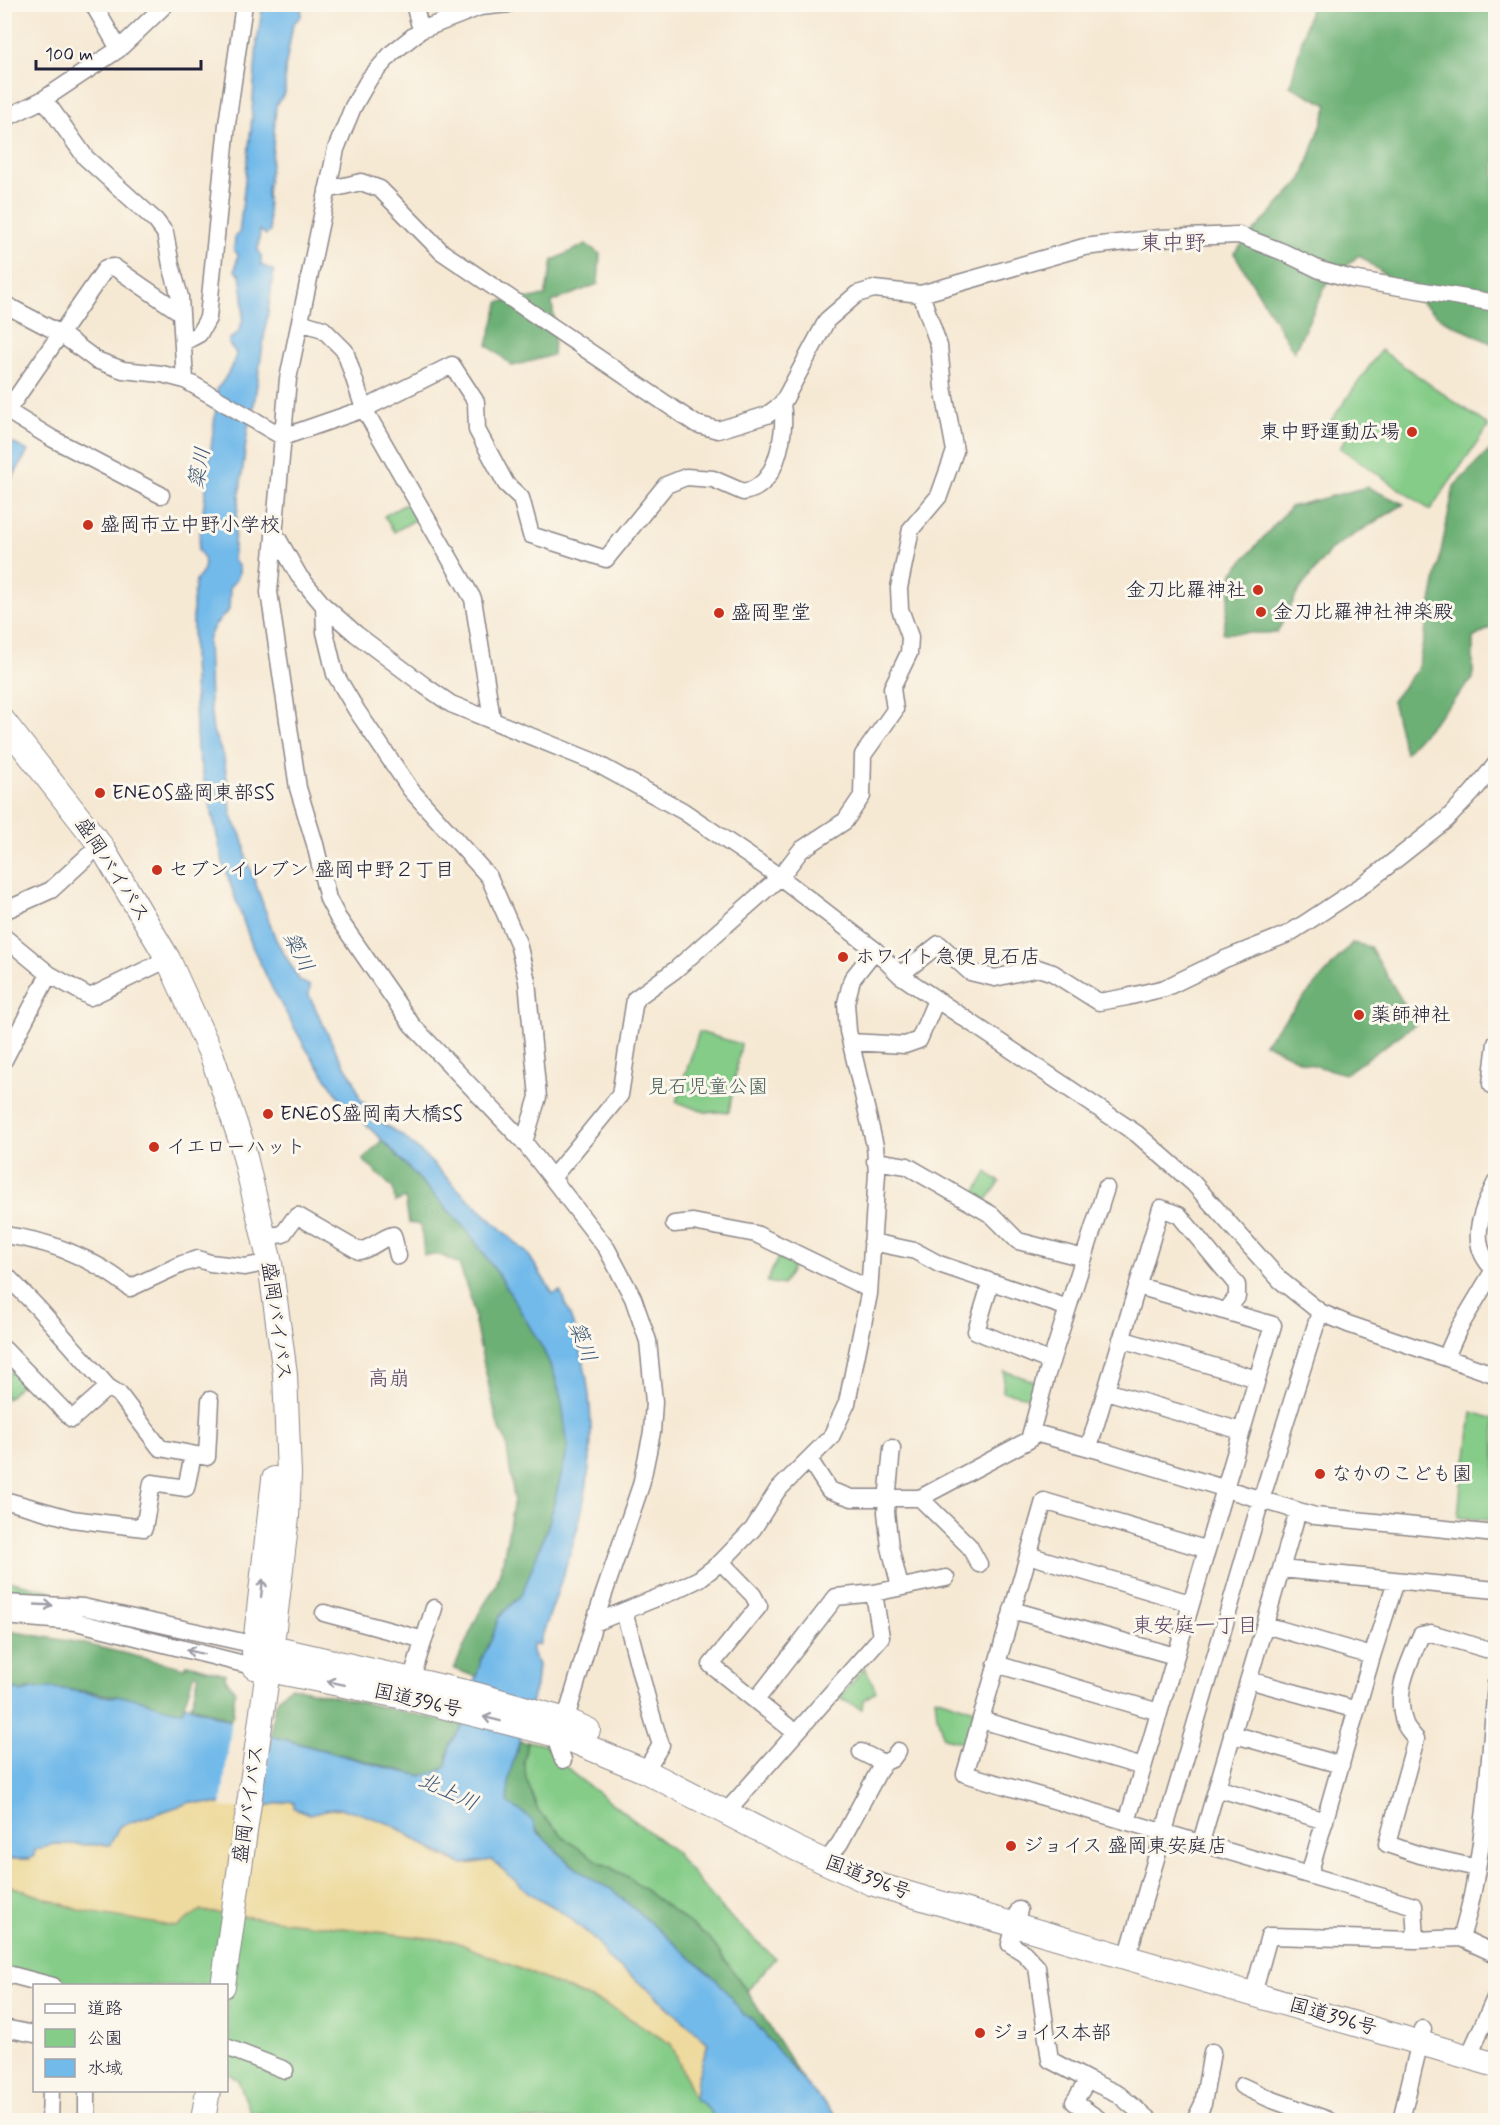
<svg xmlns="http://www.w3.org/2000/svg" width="1500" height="2125" viewBox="0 0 1500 2125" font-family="Mynerve,'Klee One',sans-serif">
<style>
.green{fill:#85cc88;stroke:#547762;stroke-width:1.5}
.forest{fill:#6cb074;stroke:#476958;stroke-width:1.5}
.sand{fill:#eeda9e;stroke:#887e6c;stroke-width:1.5}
.water{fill:#72baea;stroke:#4a6e92;stroke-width:1.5}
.pier{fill:#f6e9d4}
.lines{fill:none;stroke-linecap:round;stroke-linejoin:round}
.minor-casing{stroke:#8c8688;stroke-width:19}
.highway-casing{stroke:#8c8688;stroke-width:26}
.minor{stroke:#fff;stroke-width:16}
.highway{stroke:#fff;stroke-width:24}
.oneway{stroke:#9c9ca7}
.poi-dot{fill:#c8321e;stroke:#fbf7ec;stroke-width:2}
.labels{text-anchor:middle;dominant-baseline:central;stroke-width:6;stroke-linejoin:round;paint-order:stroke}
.poi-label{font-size:20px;fill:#22223b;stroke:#fbf7ec;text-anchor:start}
.street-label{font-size:20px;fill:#22223b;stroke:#fbf7ec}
.park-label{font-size:20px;fill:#455e56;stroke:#fbf7ec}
.water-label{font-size:21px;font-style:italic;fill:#3e5778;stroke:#fbf7ec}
.neighbourhood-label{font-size:21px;fill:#5f486a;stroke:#fbf7ec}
.quarter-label{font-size:22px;fill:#5f486a;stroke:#fbf7ec}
</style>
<rect width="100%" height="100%" fill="#fbf7ec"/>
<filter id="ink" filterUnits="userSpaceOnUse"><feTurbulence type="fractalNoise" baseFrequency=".0167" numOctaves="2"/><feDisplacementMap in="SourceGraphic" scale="12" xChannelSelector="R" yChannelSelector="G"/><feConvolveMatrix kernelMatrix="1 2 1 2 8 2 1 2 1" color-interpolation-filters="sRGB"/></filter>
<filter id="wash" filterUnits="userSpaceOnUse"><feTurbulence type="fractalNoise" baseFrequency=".008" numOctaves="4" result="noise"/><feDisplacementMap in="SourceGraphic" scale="24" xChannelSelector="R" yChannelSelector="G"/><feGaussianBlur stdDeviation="1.35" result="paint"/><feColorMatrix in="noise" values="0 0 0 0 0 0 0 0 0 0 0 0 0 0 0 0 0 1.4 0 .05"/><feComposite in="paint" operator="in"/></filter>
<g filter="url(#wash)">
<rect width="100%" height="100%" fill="#f6e9d4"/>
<path class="green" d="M 1381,350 L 1489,426 L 1430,510 L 1340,448 L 1347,437 L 1328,425 Z
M 413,500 L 422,516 L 394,532 L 384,516 Z
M 699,1032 L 741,1044 L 729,1112 L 705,1112 L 676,1102 Z
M 987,1172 L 1000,1182 L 984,1204 L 973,1197 Z
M 778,1257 L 794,1266 L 783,1285 L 767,1282 Z
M 16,1367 L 27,1378 L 7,1399 L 5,1396 L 4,1380 Z
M 1004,1371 L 1040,1383 L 1034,1398 L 1003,1392 Z
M 1472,1412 L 1495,1419 L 1495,1521 L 1458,1517 L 1461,1483 L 1467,1455 Z
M 4,1580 L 52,1591 L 52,1598 L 5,1599 Z
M 865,1667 L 876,1691 L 863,1701 L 862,1709 L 839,1698 Z
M 935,1697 L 975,1710 L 966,1743 L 944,1738 L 937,1716 Z
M 528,1741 L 545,1745 L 553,1751 L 576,1776 L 673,1850 L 724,1911 L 775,1958 L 747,1991 L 710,1939 L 628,1877 L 598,1861 L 568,1841 L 538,1811 L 526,1778 L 524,1761 Z
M 5,1884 L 82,1911 L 199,1911 L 454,1941 L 613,2008 L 671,2044 L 695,2099 L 705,2105 L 717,2120 L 274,2120 L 259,2112 L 252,2116 L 238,2080 L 227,2073 L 227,2053 L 230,2030 L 227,2028 L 226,1986 L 74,1985 L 5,1968 Z"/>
<path class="forest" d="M 1311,5 L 1495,5 L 1495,345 L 1445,321 L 1359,255 L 1327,283 L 1294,352 L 1234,253 L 1302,179 L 1328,105 L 1290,86 Z
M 586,244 L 600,254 L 598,284 L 552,302 L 555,325 L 553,355 L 513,366 L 487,345 L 499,302 L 545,296 L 553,260 Z
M 1495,445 L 1495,625 L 1473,638 L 1473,679 L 1405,753 L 1392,701 L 1418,668 L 1454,486 Z
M 1367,487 L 1404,504 L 1331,549 L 1298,592 L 1277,633 L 1223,633 L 1233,572 L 1290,507 Z
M 1352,943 L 1370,947 L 1416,1024 L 1345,1074 L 1302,1062 L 1264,1043 Z
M 382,1140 L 467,1230 L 501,1278 L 543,1349 L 554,1374 L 562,1402 L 568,1448 L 549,1523 L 522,1594 L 499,1617 L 491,1641 L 481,1660 L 477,1677 L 454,1669 L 478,1615 L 496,1585 L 503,1561 L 514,1499 L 506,1441 L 498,1426 L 478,1338 L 471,1300 L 459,1264 L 440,1255 L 424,1255 L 421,1225 L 409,1223 L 405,1198 L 395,1202 L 393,1188 L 363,1160 Z
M 9,1631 L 81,1643 L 185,1668 L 187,1664 L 226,1674 L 225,1678 L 235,1691 L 232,1720 L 191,1706 L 199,1675 L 194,1674 L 182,1711 L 165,1710 L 159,1706 L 145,1701 L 84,1691 L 59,1689 L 28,1689 L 21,1692 L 15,1689 L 5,1691 L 5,1642 Z
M 290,1687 L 298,1688 L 463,1725 L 448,1753 L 447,1765 L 436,1773 L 422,1776 L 271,1736 C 274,1713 270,1701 290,1687 Z
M 520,1741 L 528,1743 L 524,1761 L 526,1778 L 538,1811 L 568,1841 L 598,1861 L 628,1877 L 710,1939 L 747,1991 L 804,2082 L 751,2018 L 744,2016 L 718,1981 L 611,1889 C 585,1879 564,1858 545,1838 C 534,1826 519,1815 507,1803 L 510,1772 Z"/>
<path class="sand" d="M 290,1801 L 309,1814 C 336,1804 369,1811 394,1826 C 415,1838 436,1856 459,1863 C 468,1866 482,1861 492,1860 L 529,1893 L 554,1907 L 571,1919 L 599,1943 L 606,1957 L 650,1991 L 708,2043 L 698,2080 L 695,2099 L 671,2044 L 613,2008 L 454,1941 L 199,1911 L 177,1927 L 82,1911 L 5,1884 L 4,1859 L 29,1859 L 35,1850 L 54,1844 L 109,1845 C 114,1839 115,1831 120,1826 L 191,1802 L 260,1807 Z"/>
<path class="water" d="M 263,5 L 302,5 L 301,16 L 293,24 L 285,69 L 285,93 L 276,105 L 273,148 L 267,194 L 270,232 L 266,235 L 260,230 L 258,250 L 261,255 L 261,265 L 274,271 L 253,411 L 248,427 L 235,531 L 233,560 C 243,568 240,579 230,586 L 229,610 L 214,626 L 208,640 L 210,705 L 213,731 L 224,758 L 232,817 L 244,842 L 246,857 L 276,940 L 300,981 L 310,986 L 309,995 L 338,1055 L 354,1080 L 360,1099 L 376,1113 L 382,1123 L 403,1136 L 426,1157 L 462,1193 L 528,1254 L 553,1294 L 560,1291 C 591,1360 599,1431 583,1505 C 573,1551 554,1601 539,1645 L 532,1643 L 532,1652 L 538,1665 L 536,1686 L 510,1772 L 507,1803 C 518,1810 535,1817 536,1831 C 544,1837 549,1844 556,1851 C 571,1866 592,1881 611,1889 L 718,1981 L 744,2015 L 751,2018 L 804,2082 L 840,2120 L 717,2120 L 705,2105 L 695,2099 L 697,2080 L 708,2043 L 651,1991 L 606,1957 L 599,1943 L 571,1919 L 554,1907 L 529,1893 L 492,1860 L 462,1864 L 423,1844 L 393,1825 L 353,1811 L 334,1808 L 309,1814 L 294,1808 L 294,1803 L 290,1801 L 260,1807 L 191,1802 L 120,1826 C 115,1831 115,1839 109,1845 L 54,1844 L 35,1850 L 34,1856 L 29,1859 L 5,1859 L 4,1691 L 16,1689 L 21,1692 C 50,1682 81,1693 110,1697 C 118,1697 125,1696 133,1698 C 151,1702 163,1710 182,1711 L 185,1705 L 271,1736 L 391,1769 L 422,1776 L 442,1770 L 447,1765 L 450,1745 L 463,1725 L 481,1660 L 491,1641 L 499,1617 L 522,1594 L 549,1523 L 568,1448 L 562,1402 L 554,1373 L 543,1349 L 501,1278 L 467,1230 L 389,1147 L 341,1100 L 307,1050 L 273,990 L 252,946 L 224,866 L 197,749 L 193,659 L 193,602 L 196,580 C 205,573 209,559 198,551 L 216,408 L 217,388 C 223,384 235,362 236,353 L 229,344 L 229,339 C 250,332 243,291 240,275 L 235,271 L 238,254 L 234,251 L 235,236 L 239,234 L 251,128 L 257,41 Z
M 5,439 L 28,451 L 7,487 L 4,486 Z"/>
<path class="pier" d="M 232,1717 L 271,1733 L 261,1810 L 221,1807 Z"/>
</g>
<g filter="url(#ink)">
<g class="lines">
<g class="minor-casing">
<path id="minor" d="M 93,4 L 119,49
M 414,4 L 421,30
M 509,4 L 480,7 L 421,30 L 392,53 L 369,79 L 353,107 L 336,149 L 288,379 L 269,592 L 298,788 L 315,844 L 328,899 L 338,918 L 412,1025 L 524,1142 L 607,1249 L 633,1298 L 648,1341 L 654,1402 L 652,1432 L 641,1485 L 594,1623 L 558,1746 L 563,1760
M 44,99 L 86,158 L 156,221 L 165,233 L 171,265 L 180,297 L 185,380
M 4,119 L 44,99 L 119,49 L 166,4
M 327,190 L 361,182 L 380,189 L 442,252 L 696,424 L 718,430 L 767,415 L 782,404 L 827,320 L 857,294 L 874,289 L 921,294 L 1084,247 L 1160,238 L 1239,235 L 1283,252 L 1320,270 L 1352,279 L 1496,303
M 4,304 L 61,334 L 96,360 L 123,370 L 162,374 L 185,380 L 283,437 L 364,409 L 452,365 L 476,402 L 477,430 L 506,484 L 521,498 L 531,535 L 606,559 L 666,485 L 686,477 L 713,479 L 743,492 C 747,491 753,490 757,487 C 779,473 786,428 782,404
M 300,322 L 323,329 L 345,351 L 364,409 L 473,599 L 492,719
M 184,342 L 199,334 L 208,318 L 227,124 L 244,4
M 4,409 L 53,439 L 161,495
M 7,411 L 106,268 L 114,267 L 181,313
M 274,532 L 299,576 L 324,606 L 356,634 L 425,686 L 451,704 L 592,761 L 683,811 L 780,877 L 875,950 L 900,975 L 1137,1134 L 1193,1183 L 1280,1280 L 1320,1312 L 1348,1324 L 1496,1375
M 324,606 L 325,632 L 335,674 L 357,711 L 411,790 L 489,877 L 518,943 L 527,981 L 538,1097 L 524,1142
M 4,911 L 51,890 L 89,855
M 4,937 L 49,974 L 90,997 L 168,959
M 900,975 L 939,944 L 970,972 L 995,978 L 1038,968 L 1053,973 L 1099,1002 L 1127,997 L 1165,988 L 1225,959 L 1288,934 L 1307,922 L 1366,883 L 1446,820 L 1472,793 L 1496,764
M 851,1042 L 905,1045 L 919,1040 L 936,1000
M 1496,1043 L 1491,1084 L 1496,1089
M 4,1060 L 49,974
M 875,1161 L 907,1166 L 992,1215 L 1018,1241 L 1084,1258
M 552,1178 L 620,1095 L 635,999 L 675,970 L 780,877 L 801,850 L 845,821 L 862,796 L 863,755 L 895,710 L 892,688 L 909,653 L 910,637 L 900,609 L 899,588 L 911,529 L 939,496 L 955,451 L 943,387 L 939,346 L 921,294
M 1496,1182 C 1481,1211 1466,1246 1496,1271
M 674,1224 L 693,1222 L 756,1234 L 869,1289
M 4,1235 C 52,1241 93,1258 130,1288 L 182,1264 L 198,1259 L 210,1263 L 245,1267 L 255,1265
M 263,1237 L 283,1234 L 293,1220 L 298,1216 L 359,1251 C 372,1249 381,1238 393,1235 L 398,1256
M 872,1242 L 915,1251 L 939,1264 L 1068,1308
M 4,1273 L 38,1308 L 108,1387 L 119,1394 L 160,1448 L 207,1457 L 210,1400
M 991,1282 L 976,1331 L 1051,1362
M 1121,1339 L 1257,1379
M 4,1349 L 72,1419 L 108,1387
M 1446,1357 L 1459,1328 L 1493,1271
M 1106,1391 L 1241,1431
M 1031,1432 L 1105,1452 L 1315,1516 L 1496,1534
M 1089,1447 L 1161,1208 L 1179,1215 L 1237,1285 L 1237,1297 L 1226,1311
M 892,1448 L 886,1512 L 890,1547 L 900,1587
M 809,1459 L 829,1490 L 852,1498 L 920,1498 L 1029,1440 L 1047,1374 L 1106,1188
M 920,1498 L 969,1546 L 979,1564
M 4,1500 L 72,1519 L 144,1528 L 152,1483 L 186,1488 L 193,1455
M 1205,1549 L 1044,1501 L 965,1774 L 1414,1906 L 1416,1940
M 1028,1555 L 1190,1603
M 721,1562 L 753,1595 L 759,1606 L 711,1665 L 796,1733
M 1281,1569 L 1496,1590
M 4,1603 L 83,1607 L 265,1647
M 1012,1610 L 1175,1656
M 624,1612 C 637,1656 646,1701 661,1745 L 645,1771
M 324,1613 L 424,1640
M 4,1616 L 76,1622 L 252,1666
M 594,1623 L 674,1591 L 699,1579 L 721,1562 L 753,1529 L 777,1491 L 831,1437 L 847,1403 L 869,1294 L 877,1173 L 875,1146 L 848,1031 L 846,1003 L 852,979 L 875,950
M 1265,1625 L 1372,1656
M 996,1664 L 1159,1712
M 411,1680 L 434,1608
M 1249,1680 L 1357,1710
M 756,1700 L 836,1597 L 874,1593 L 946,1578
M 981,1720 L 1143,1767
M 1232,1734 L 1341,1765
M 861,1752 L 883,1763
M 1217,1788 L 1325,1821
M 726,1812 L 881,1637 L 874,1593
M 1127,1822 L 1273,1325 L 1138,1286
M 1201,1842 L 1298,1511
M 826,1862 L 840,1843 L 883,1763 L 892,1759 L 898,1751
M 1477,1868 L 1420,1855 L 1387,1844 L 1416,1739 C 1413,1735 1407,1729 1405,1724 C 1393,1691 1409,1664 1421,1635 L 1431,1633 L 1496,1652
M 1309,1875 L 1372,1656 L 1396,1581
M 1019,1910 L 1010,1944 L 1024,1953 L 1037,1967 L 1050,2060 L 1088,2080
M 1461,1938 C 1471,1907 1476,1876 1481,1843 C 1488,1790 1492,1737 1496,1683
M 1131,1944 L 1261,1500 L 1320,1312
M 4,1973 L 53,1986
M 1253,1994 L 1269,1936 L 1416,1940 L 1461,1938 L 1496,1954
M 4,2028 L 34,2034
M 226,2047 L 285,2070
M 1468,2058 L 1496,1996
M 1242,2086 L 1270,2099 L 1328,2120
M 87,2090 L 87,2120
M 50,2120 L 51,2090
M 1100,2120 L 1074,2102 L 1088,2080 L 1118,2094 L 1149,2120
M 1195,2120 L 1203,2104 L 1212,2052
M 1401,2120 L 1423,2029"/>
</g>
<g class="highway-casing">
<path id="highway" d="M 4,722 L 101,846 L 168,959 L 212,1056 L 242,1144 L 270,1263 L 285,1374 L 289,1474 L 287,1517 L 274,1628 L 223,1986
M 272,1648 L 478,1695 L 566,1720 L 588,1730
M 254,1653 L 274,1479
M 254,1667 L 414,1699 L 561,1736 L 645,1771 L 797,1849 L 871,1883 L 1496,2065
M 203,2120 L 208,2090"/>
</g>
<use href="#minor" class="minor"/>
<use href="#highway" class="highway"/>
</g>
<defs><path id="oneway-shaft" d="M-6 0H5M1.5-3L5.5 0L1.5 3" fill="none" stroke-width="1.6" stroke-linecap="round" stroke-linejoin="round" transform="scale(1.5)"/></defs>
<g class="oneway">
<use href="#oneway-shaft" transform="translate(262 1588) rotate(-84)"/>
<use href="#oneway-shaft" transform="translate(44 1605) rotate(3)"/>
<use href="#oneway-shaft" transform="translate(195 1652) rotate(-166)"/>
<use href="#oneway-shaft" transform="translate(336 1683) rotate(-168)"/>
<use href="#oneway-shaft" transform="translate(492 1719) rotate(-166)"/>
</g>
</g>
<g class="poi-dot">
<circle cx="1412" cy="432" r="6"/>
<circle cx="88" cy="525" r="6"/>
<circle cx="1258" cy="590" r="6"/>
<circle cx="1261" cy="612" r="6"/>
<circle cx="719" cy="613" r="6"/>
<circle cx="100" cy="793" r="6"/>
<circle cx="157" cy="870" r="6"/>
<circle cx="843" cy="957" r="6"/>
<circle cx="1359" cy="1015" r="6"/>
<circle cx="268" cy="1114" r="6"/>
<circle cx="154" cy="1147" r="6"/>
<circle cx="1320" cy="1474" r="6"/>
<circle cx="1011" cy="1846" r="6"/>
<circle cx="980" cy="2033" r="6"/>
</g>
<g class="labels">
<g class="poi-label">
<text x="1400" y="432" text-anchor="end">東中野運動広場</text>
<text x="100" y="525">盛岡市立中野小学校</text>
<text x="1246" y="590" text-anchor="end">金刀比羅神社</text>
<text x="1273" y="612">金刀比羅神社神楽殿</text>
<text x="731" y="613">盛岡聖堂</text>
<text x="112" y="793">ENEOS盛岡東部SS</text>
<text x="169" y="870">セブンイレブン 盛岡中野２丁目</text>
<text x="855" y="957">ホワイト急便 見石店</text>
<text x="1371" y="1015">薬師神社</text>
<text x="280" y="1114">ENEOS盛岡南大橋SS</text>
<text x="166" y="1147">イエローハット</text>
<text x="1332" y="1474">なかのこども園</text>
<text x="1023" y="1846">ジョイス 盛岡東安庭店</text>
<text x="992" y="2033">ジョイス本部</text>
</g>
<g class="street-label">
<text transform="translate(112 870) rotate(57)">盛岡バイパス</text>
<text transform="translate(276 1321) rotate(82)">盛岡バイパス</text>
<text transform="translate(418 1701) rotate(13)">国道396号</text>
<text transform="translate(249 1804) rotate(-82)">盛岡バイパス</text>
<text transform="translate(868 1878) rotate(21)">国道396号</text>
<text transform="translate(1333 2017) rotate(16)">国道396号</text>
</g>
<g class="park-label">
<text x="708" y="1087">見石児童公園</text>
</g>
<g class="water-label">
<text transform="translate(200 468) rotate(-80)">簗川</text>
<text transform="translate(298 952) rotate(63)">簗川</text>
<text transform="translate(582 1342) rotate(69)">簗川</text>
<text transform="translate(448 1792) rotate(25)">北上川</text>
</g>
<g class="neighbourhood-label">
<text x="389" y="1379">高崩</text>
<text x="1195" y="1626">東安庭一丁目</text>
</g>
<g class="quarter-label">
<text x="1173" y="244">東中野</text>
</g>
</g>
<rect width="1500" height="2125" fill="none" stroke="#fbf7ec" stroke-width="24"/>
<rect x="33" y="1984" width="195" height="108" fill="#fbf7ec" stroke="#a4a2a5" stroke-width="1.5"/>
<rect x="45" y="2004" width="30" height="9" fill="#ffffff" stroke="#a4a2a5" stroke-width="1.5"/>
<text x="87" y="2014" font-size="18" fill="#22223b">道路</text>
<rect x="45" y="2029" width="30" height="18" fill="#85cc88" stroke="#a4a2a5" stroke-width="1.5"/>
<text x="87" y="2044" font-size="18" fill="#22223b">公園</text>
<rect x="45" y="2059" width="30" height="18" fill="#72baea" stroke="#a4a2a5" stroke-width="1.5"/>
<text x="87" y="2074" font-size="18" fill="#22223b">水域</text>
<path d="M36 60v9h165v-9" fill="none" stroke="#22223b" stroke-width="3"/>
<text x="45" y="60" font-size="18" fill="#22223b" stroke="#fbf7ec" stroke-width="4.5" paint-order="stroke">100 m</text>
</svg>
